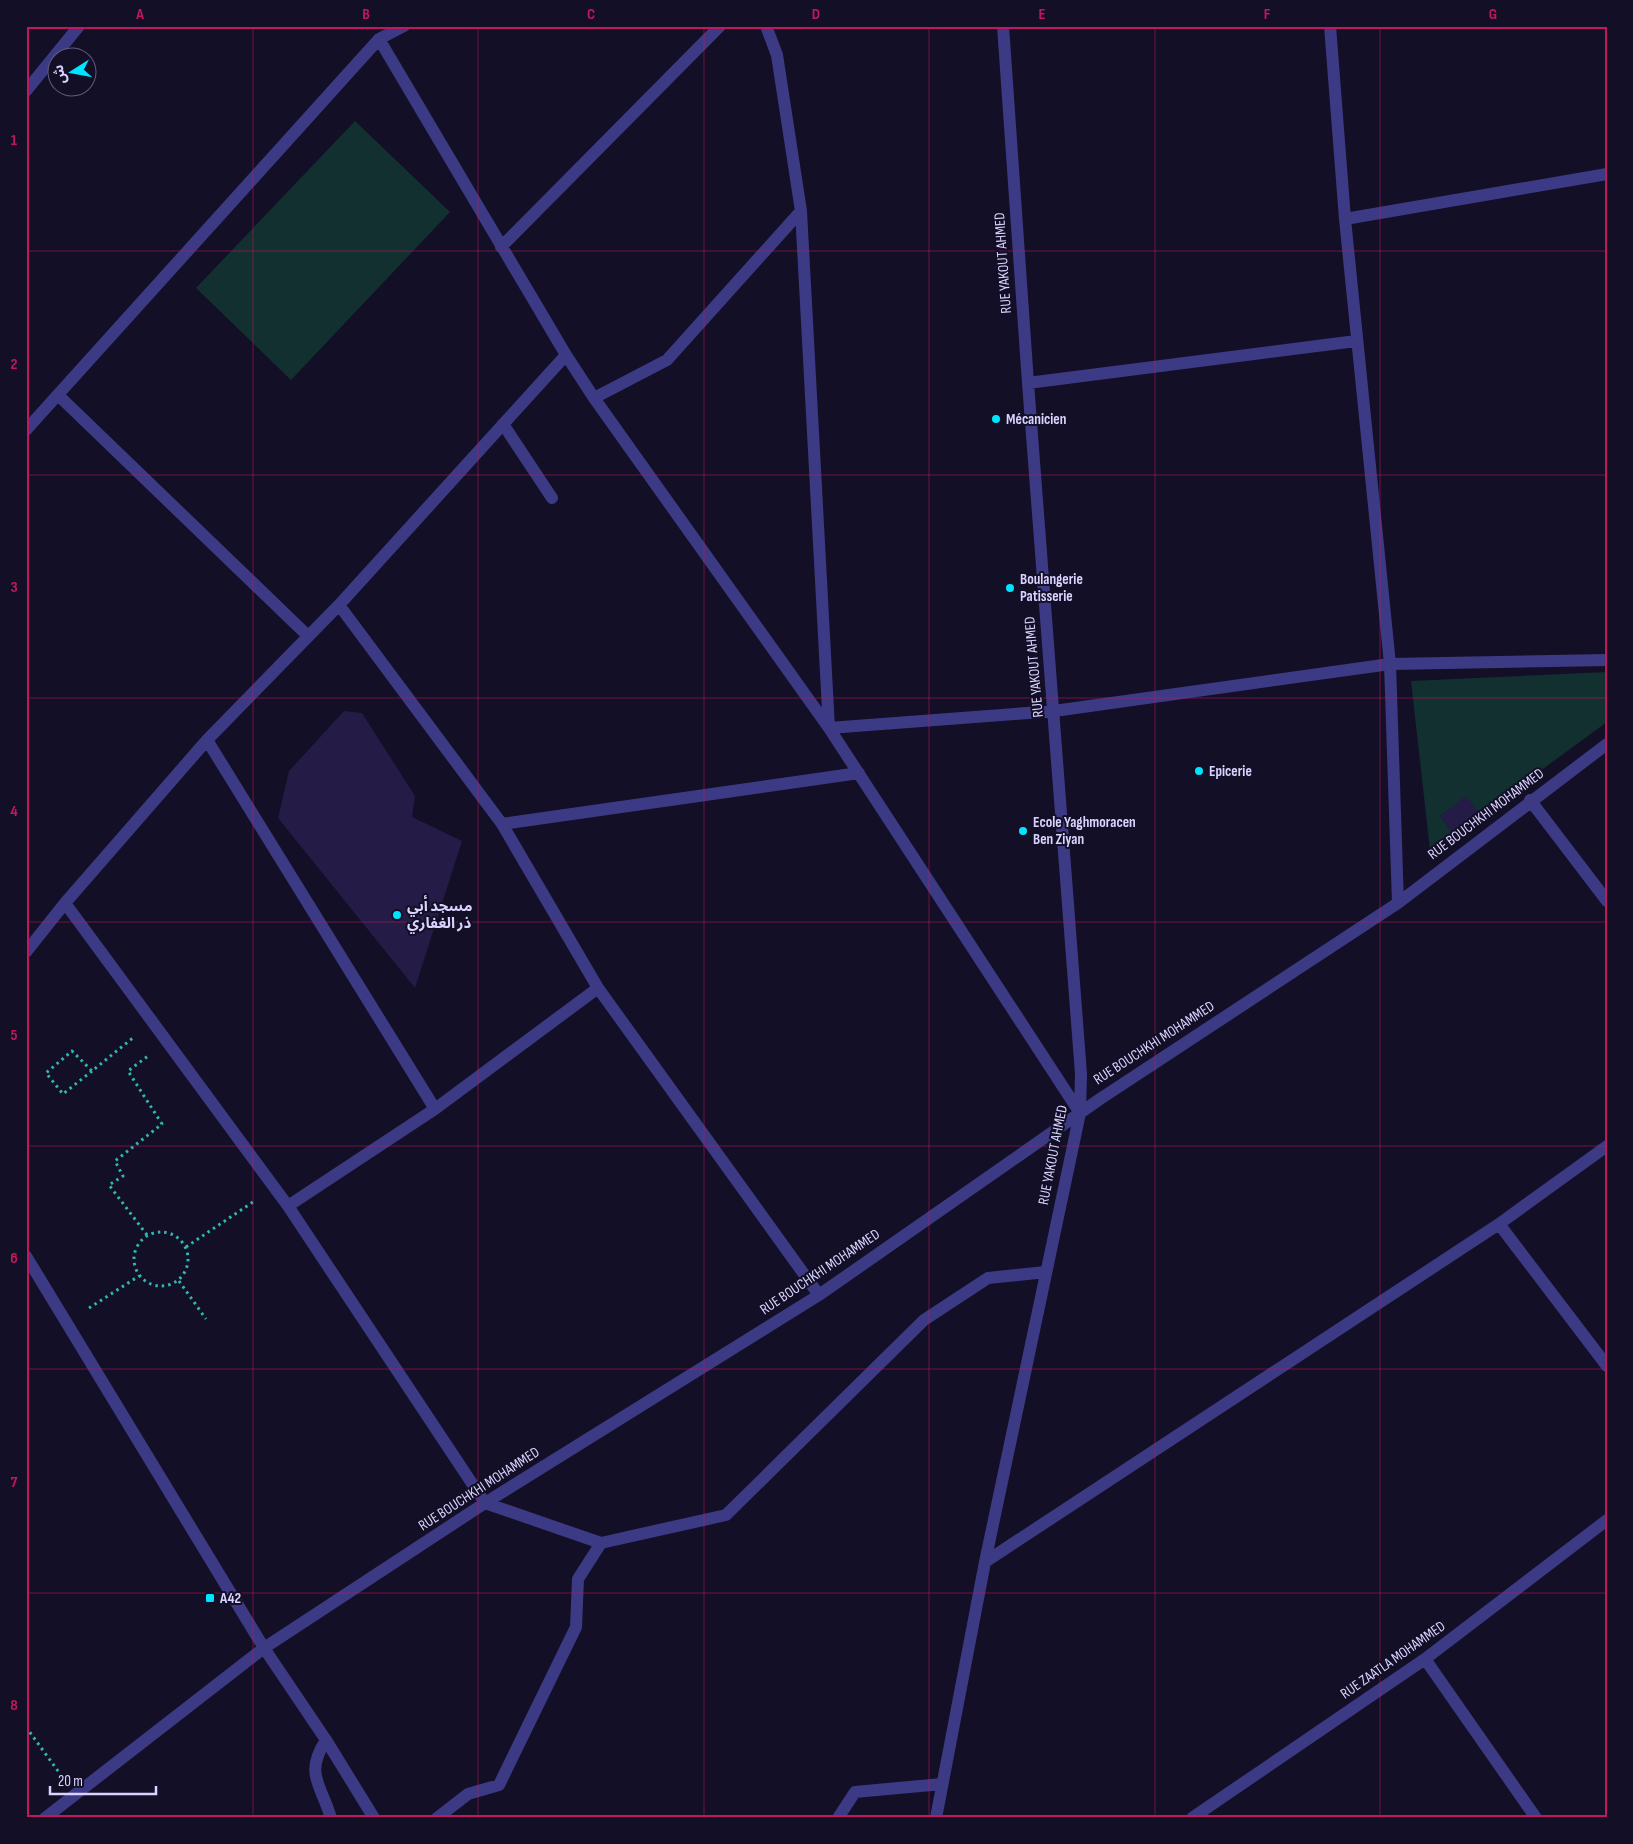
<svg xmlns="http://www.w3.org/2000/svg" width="1633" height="1844" viewBox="0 0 1633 1844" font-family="'Sofia Sans Condensed','Noto Sans Arabic',sans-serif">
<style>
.green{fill:#12302f}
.building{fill:#241b47}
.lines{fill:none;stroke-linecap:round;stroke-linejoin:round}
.path{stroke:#2fb8b0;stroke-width:3;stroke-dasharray:2.5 4;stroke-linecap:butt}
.service{stroke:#3d3a85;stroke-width:12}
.pedestrian{stroke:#3d3a85;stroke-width:12}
.minor{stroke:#3d3a85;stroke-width:12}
.grid{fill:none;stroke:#c2185b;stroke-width:1;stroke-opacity:0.55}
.poi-dot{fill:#00e5ff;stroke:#130f26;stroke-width:2}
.labels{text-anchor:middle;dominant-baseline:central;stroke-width:4;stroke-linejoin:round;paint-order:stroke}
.street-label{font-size:15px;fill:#d9d4ff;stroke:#130f26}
.poi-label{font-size:15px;font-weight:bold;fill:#d9d4ff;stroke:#130f26;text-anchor:start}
.neatline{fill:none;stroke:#c2185b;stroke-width:2}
.grid-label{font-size:16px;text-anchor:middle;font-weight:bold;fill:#c2185b}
</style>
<rect width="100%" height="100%" fill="#130f26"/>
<path class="green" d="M 355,121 L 450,212 L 291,380 L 196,288 Z
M 1607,672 L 1607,722 L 1480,815 L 1466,797 L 1440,816 L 1454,835 L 1430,850 L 1411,681 Z"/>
<path class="building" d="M 344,711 L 362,713 L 415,796 L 412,817 L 462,841 L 415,988 L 278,818 L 289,771 Z
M 1466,796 L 1480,815 L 1454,835 L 1440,816 Z"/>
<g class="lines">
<path class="path" d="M 92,1071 L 63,1094 L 46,1073 L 72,1051 L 92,1071 L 134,1037
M134 1259a27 27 0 1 1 54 0a27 27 0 1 1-54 0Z
M 147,1235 L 109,1185 L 123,1176 L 115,1161 L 162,1124 L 128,1071 L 148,1056
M 186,1247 L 253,1202
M 179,1281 L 206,1319
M 89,1308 L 139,1276
M 26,1727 L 61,1775"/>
<path class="service" d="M 503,424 L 552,498"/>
<path class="pedestrian" d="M 1054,711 L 1390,664"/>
<path class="minor" d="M 766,26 L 777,55 L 801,211 L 829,728 L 1054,711
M 1330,26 L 1345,219 L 1390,664 L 1398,903
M 379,39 L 566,355 L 594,398 L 829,728 L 1080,1113
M 26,91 L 79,26
M 1345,219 L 1607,174
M 501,247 L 720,26
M 1028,383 L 1356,341
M 58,395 L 308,636
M 594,398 L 667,360 L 801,211
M 26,430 L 379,39 L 404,26
M 339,605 L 502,824 L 859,773
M 1390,664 L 1607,660
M 207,740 L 435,1109 L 598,988 L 819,1295
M 1530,800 L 1607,901
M 502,824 L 598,988
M 65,903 L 288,1206 L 435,1109
M 26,952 L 65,903 L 207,740 L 339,605 L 566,355
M 288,1206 L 485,1503 L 601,1543 L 726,1515 L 924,1320 L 988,1278 L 1046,1272
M 1499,1224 L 1607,1366
M 26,1256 L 264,1648 L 326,1740 L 374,1818
M 985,1562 L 1499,1224 L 1607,1146
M 1425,1659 L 1536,1818
M 326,1740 C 304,1774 321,1784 331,1818
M 45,1818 L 264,1648 L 485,1503 L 819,1295 L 1100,1099 L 1398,903 L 1607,744
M 437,1818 L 468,1794 L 499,1785 L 576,1627 L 578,1579 L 601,1543
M 838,1818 L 855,1792 L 942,1784
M 936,1818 L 985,1562 L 1080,1113 L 1081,1074 L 1028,383 L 1003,26
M 1192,1818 L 1425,1659 L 1607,1520"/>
</g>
<path class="grid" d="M 253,26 L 253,1818M 478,26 L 478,1818M 704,26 L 704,1818M 929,26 L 929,1818M 1155,26 L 1155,1818M 1380,26 L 1380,1818M 26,251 L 1607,251M 26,475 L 1607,475M 26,698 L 1607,698M 26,922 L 1607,922M 26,1146 L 1607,1146M 26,1369 L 1607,1369M 26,1593 L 1607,1593"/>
<g class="poi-dot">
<circle cx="996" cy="419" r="5"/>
<circle cx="1010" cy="588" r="5"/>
<circle cx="1199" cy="771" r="5"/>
<circle cx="1023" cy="831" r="5"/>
<circle cx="397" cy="915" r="5"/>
<rect x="205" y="1593" width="10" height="10" rx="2.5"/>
</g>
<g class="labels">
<g class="street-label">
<text transform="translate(1003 263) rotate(-94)">RUE YAKOUT AHMED</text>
<text transform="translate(1034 667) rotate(-95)">RUE YAKOUT AHMED</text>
<text transform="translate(1486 814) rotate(-37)">RUE BOUCHKHI MOHAMMED</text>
<text transform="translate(1154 1043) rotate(-33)">RUE BOUCHKHI MOHAMMED</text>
<text transform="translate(1053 1155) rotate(-79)">RUE YAKOUT AHMED</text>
<text transform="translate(820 1272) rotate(-34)">RUE BOUCHKHI MOHAMMED</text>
<text transform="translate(479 1489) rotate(-33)">RUE BOUCHKHI MOHAMMED</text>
<text transform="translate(1393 1660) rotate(-35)">RUE ZAATLA MOHAMMED</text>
</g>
<g class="poi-label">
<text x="1006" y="419">Mécanicien</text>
<text x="1020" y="579">Boulangerie<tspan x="1020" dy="17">Patisserie</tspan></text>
<text x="1209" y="771">Epicerie</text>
<text x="1033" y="822">Ecole Yaghmoracen<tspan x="1033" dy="17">Ben Ziyan</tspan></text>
<text x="407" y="906">مسجد أبي<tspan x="407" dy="17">ذر الغفاري</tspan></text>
<text x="220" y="1598">A42</text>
</g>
</g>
<rect width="1633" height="1844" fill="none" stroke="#130f26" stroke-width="55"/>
<g transform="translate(72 72) rotate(259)"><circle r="24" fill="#130f26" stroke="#625e7d"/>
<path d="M0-4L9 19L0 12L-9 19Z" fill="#00e5ff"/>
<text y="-8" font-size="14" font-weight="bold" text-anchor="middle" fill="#d9d4ff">ش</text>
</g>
<path d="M50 1786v8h106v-8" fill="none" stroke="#d9d4ff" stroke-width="2.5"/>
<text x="58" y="1786" font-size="15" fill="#d9d4ff" stroke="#130f26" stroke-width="4" paint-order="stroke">20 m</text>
<rect x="28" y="28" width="1578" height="1788" class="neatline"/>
<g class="grid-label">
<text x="140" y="19">A</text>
<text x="366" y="19">B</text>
<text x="591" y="19">C</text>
<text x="816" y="19">D</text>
<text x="1042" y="19">E</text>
<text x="1267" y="19">F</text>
<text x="1493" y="19">G</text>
<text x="14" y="145">1</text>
<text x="14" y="369">2</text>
<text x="14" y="592">3</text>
<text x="14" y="816">4</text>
<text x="14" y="1040">5</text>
<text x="14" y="1263">6</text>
<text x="14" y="1487">7</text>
<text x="14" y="1710">8</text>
</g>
</svg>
